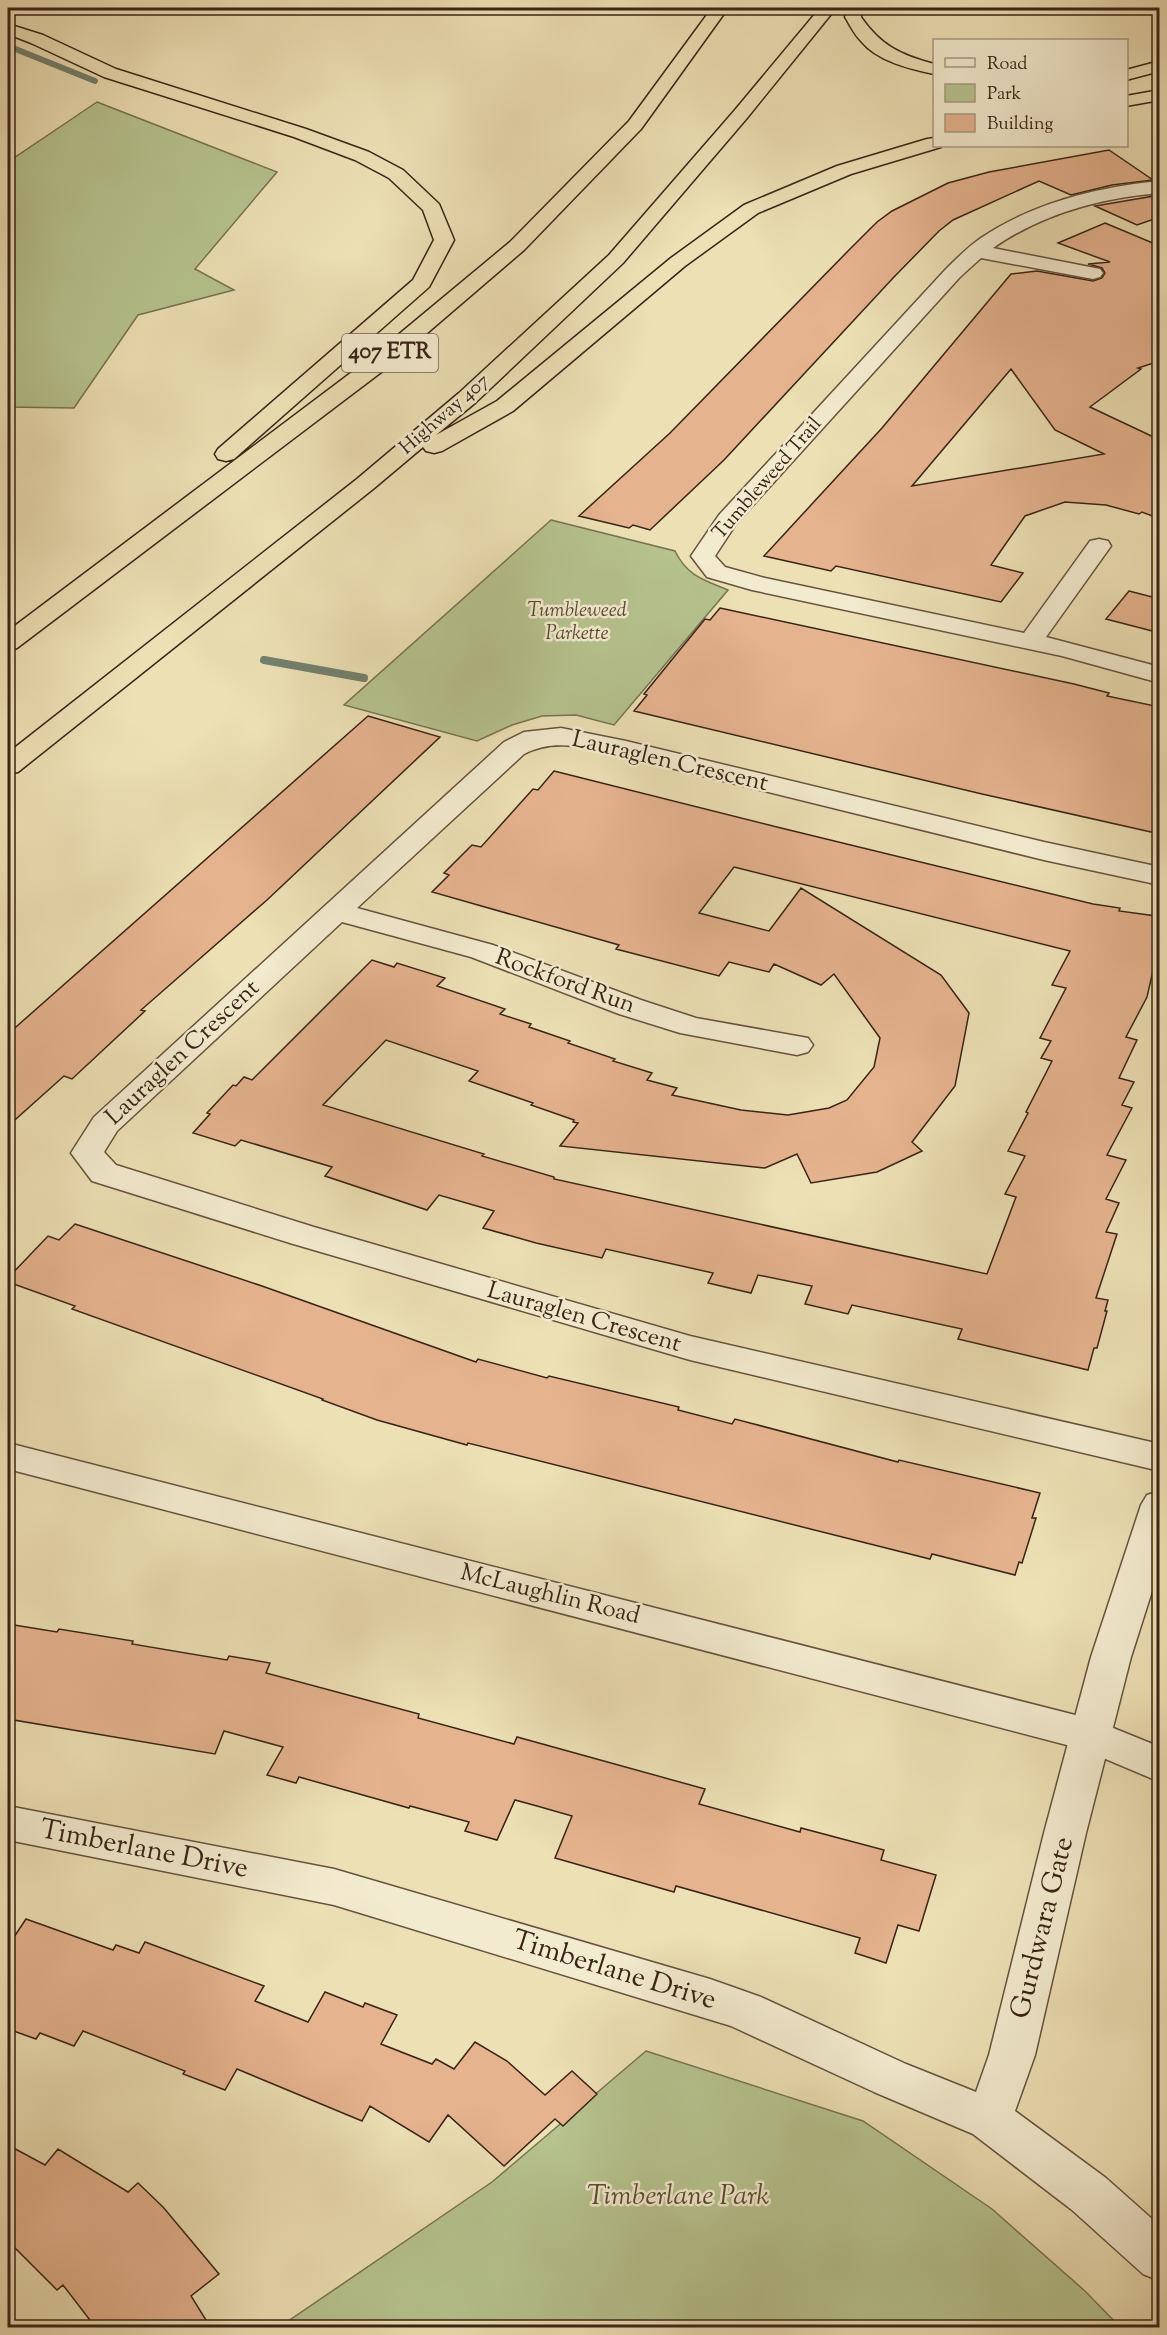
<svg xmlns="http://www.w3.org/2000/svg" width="1167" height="2335" viewBox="0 0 1167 2335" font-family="'Sorts Mill Goudy',serif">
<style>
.green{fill:#b6c38f;stroke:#787353;stroke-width:1.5}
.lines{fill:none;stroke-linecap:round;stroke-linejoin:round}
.stream-far1{stroke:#73806e;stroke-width:6}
.stream{stroke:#73806e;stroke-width:8}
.building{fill:#e5b38e;stroke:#392317;stroke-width:1.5;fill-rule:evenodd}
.minor-casing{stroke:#66523e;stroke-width:3}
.tertiary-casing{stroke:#66523e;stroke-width:3}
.secondary-casing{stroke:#392317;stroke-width:3}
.motorway-casing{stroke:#392317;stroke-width:3}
.minor{fill:#f3ebcf;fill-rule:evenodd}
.tertiary{fill:#f3ebcf;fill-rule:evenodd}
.secondary{fill:#f3ebcf;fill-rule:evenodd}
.motorway{fill:#ede0b5;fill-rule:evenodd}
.labels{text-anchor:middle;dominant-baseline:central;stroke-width:5;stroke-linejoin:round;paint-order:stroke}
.far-street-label{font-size:20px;fill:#392317;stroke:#f3ebcf}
.far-park-label{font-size:20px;font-style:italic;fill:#584b35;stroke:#f3ebcf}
.shield{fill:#f3ebcf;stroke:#715f4e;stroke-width:1.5}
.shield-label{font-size:22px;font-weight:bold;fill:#392317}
.street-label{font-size:24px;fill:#392317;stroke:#f3ebcf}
.near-street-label{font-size:28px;fill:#392317;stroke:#f3ebcf}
.near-park-label{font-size:28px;font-style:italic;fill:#584b35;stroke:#f3ebcf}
</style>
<rect width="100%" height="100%" fill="#ede0b5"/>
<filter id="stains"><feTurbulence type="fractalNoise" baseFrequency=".00333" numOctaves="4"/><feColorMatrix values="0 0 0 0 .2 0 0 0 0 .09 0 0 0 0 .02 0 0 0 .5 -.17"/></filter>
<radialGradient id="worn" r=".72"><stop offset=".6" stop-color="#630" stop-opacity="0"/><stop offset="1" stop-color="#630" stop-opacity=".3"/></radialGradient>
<path class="green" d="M 97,102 L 277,172 L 195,269 L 234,290 L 138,315 L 74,408 L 8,407 L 8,162 Z
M 551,520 L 675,551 C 687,576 704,580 728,590 L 614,725 L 576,715 L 542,716 L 512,725 L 477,741 L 344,705 Z
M 646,2051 L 863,2121 L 992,2209 L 1085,2291 L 1120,2327 L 278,2328 L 492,2182 Z"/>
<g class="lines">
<path class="stream-far1" d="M 8,46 L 95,81"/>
<path class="stream" d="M 264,660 L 364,678"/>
</g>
<path class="building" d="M 1109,150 L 1153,180 L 1112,185 L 1071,195 L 1039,181 L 953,220 L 939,231 L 894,277 L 724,460 L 650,530 L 633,525 L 629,528 L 579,516 L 670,433 L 848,251 L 877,222 L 892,211 L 948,183 L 989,172 Z
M 1160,195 L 1160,217 L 1137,225 L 1095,206 Z
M 1105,223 L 1160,246 L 1160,361 L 1138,368 L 1141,369 L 1090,407 L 1160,440 L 1160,519 L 1142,512 L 1139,514 L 1106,505 L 1065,502 L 1025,516 L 991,565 L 1023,573 L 1001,602 L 836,566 L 831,571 L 764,556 L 882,428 L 1011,274 L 1037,271 L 1093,281 L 1102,278 L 1105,273 L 1102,268 L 1088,264 L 1110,262 L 1058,243 ZM 1011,369 L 1055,430 L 1104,454 L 912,486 Z
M 1129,591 L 1160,599 L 1160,633 L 1106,619 Z
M 720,608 L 1074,684 L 1109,693 L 1107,696 L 1160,707 L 1160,834 L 982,794 L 634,711 L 647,695 L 644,694 L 705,619 L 710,620 Z
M 368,716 L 440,737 L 267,900 L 141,1010 L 145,1011 L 72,1079 L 64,1076 L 8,1126 L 8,1034 Z
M 554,771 L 781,828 L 1093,904 L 1120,908 L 1119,911 L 1156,916 L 1153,933 L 1160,934 L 1160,940 L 1147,997 L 1126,1037 L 1137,1040 L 1119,1078 L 1134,1082 L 1122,1105 L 1132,1108 L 1107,1155 L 1126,1160 L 1106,1199 L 1119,1203 L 1106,1232 L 1117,1234 L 1096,1298 L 1108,1300 L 1105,1311 L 1107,1311 L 1097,1348 L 1094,1348 L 1088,1370 L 958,1339 L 962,1329 L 852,1305 L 848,1314 L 805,1304 L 812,1286 L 758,1275 L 751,1293 L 708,1283 L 713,1273 L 606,1249 L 602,1258 L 536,1243 L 483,1228 L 494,1211 L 439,1195 L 427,1210 L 325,1176 L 332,1167 L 241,1140 L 235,1146 L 193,1133 L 210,1114 L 207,1113 L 233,1085 L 236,1086 L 244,1077 L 252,1080 L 372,960 L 394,967 L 397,963 L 445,978 L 437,986 L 505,1009 L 500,1014 L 531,1024 L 529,1027 L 570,1041 L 568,1043 L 615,1059 L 613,1061 L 652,1073 L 647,1080 L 677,1088 L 672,1095 L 741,1110 L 788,1115 L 829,1108 L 847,1100 L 874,1067 L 880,1038 L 834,974 L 821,985 L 774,964 L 769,972 L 729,962 L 719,976 L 616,949 L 619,945 L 432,892 L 449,875 L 444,873 L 472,845 L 481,847 L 533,789 L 538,790 ZM 734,867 L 1070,951 L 1052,985 L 1066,988 L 1040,1038 L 1051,1041 L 1041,1058 L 1052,1061 L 1026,1112 L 1028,1113 L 1008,1151 L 1025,1156 L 1005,1194 L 1016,1197 L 987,1274 L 554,1179 L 554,1177 L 482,1156 L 484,1154 L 323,1105 L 386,1040 L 478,1071 L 469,1081 L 533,1103 L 531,1105 L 574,1120 L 573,1122 L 578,1123 L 560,1146 L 765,1168 L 797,1154 L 811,1183 L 877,1172 L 922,1151 L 912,1142 L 955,1086 L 969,1013 L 941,975 L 801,888 L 769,931 L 699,913 Z
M 75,1224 L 262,1286 L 476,1362 L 478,1359 L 547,1378 L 549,1376 L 679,1407 L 678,1410 L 732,1424 L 735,1419 L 898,1462 L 899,1460 L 1040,1493 L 1032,1518 L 1036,1518 L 1022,1563 L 1019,1562 L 1015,1575 L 932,1554 L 930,1559 L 468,1443 L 467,1445 L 377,1420 L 322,1400 L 323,1399 L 72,1309 L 75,1306 L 8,1282 L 8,1278 L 48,1236 L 59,1240 Z
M 8,1624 L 57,1632 L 59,1629 L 133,1641 L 132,1644 L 227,1660 L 229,1656 L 270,1663 L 266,1673 L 419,1714 L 418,1718 L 514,1744 L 517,1737 L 705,1789 L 699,1804 L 800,1832 L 801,1828 L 884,1850 L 881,1860 L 936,1875 L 919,1931 L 898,1925 L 886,1963 L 855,1953 L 860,1938 L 676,1886 L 674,1892 L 555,1858 L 572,1816 L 537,1806 L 515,1800 L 497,1840 L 465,1831 L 469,1822 L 410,1806 L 409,1808 L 299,1777 L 296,1783 L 267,1775 L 283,1747 L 224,1731 L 215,1754 L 8,1719 Z
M 26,1919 L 113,1950 L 116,1945 L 139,1953 L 145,1942 L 264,1986 L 255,2001 L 308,2022 L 325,1992 L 363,2007 L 365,2003 L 397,2015 L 381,2044 L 432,2064 L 436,2059 L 454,2069 L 475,2042 L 507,2061 L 545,2095 L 572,2071 L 597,2094 L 563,2126 L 555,2119 L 504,2166 L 448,2115 L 429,2142 L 370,2106 L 362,2121 L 237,2069 L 225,2090 L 183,2074 L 185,2071 L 83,2031 L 74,2046 L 40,2033 L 36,2039 L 8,2029 L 8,1946 Z
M 8,2145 L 45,2165 L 58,2149 L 128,2192 L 138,2183 L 163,2207 L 219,2274 L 191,2296 L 211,2328 L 96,2328 L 63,2285 L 57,2290 L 8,2241 Z"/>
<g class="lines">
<g class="minor-casing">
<path id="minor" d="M 1160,181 L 1160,193 C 1100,198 1042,214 993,248 L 1100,269 L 1103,273 L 1100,277 L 1093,279 L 981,258 L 960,277 L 736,524 L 715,556 L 725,567 L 765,578 L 1024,633 L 1090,541 L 1099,539 L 1108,541 L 1111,546 L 1046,637 L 1160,667 L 1160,683 L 1062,656 L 752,590 L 707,577 L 691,556 L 719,515 L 946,269 C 957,258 968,247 981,238 C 1033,203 1097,187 1160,181 Z
M 561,728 L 626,741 L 1044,842 L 1160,867 L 1160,885 L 1044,860 L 626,757 C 590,750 558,736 524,754 L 357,908 L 493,945 L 641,1000 L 696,1018 L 808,1038 L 813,1045 L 808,1052 L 797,1055 L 680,1033 L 619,1014 L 471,957 L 342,922 L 117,1131 L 104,1152 L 116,1165 L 314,1227 L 690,1336 L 1160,1444 L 1160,1471 L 690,1360 L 290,1243 L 92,1181 L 71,1153 L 94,1117 L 504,742 L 524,732 Z
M 1160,1491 L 1160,1566 L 1131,1657 L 1086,1833 L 1035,2055 L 1015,2111 L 1106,2178 L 1160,2226 L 1160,2281 L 1143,2274 L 1072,2210 L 973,2134 L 874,2092 L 731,2026 L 334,1905 L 8,1840 L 8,1806 L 334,1869 L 710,1979 L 761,1997 L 906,2064 L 976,2092 L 989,2055 L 1044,1833 L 1091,1657 L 1141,1505 L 1147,1495 Z"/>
</g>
<g class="tertiary-casing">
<path id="tertiary" d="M 8,1443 L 1091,1719 L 1160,1747 L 1160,1782 L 1082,1749 L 8,1469 Z"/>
</g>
<g class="secondary-casing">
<path id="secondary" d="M 18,8 L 101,8 L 93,13 L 26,13 Z"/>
</g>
<g class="motorway-casing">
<path id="motorway" d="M 712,8 L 728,8 L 641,129 L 524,250 L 384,370 L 17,648 L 8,651 L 8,631 L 368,360 L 510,242 L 629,121 Z
M 820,8 L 836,8 L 747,118 L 623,263 L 475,403 L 436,435 L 497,401 L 671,258 L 744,205 L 837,166 L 927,139 L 934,138 L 934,146 L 941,147 L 851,174 L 758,213 L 685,266 L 513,411 L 442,451 L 434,453 L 426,451 L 423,447 L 373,489 L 18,772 L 8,774 L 8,753 L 357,479 L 459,393 L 609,255 L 735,110 Z
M 847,8 L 863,8 L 861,17 C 881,46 901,55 934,64 L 934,74 C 910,69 877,61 861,41 C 854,34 850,25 845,17 Z
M 8,24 L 43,35 L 116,69 L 306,129 L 369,152 L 403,170 L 439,204 L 454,240 L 429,287 L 234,459 L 226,461 L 218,459 L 215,454 L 218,449 L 413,280 L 434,240 L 423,210 L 389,178 L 355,160 L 294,137 L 104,77 L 31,43 L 8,34 Z
M 1160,61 L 1160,71 L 1126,80 L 1126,70 Z
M 1160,90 L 1160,100 L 1126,106 L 1126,96 Z"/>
</g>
<use href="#minor" class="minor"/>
<use href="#tertiary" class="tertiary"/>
<use href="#secondary" class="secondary"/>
<use href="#motorway" class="motorway"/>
</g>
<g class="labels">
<g class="far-street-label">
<text transform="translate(445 415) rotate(-41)">Highway 407</text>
<text transform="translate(768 479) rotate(-49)">Tumbleweed Trail</text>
</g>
<g class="far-park-label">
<text x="577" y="611">Tumbleweed<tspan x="577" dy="23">Parkette</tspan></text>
</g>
<rect class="shield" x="342" y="334" width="96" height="38" rx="4.5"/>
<g class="shield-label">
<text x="390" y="353">407 ETR</text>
</g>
<g class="street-label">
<text transform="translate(670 762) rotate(13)">Lauraglen Crescent</text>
<text transform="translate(565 982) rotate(20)">Rockford Run</text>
<text transform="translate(183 1053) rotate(-43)">Lauraglen Crescent</text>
<text transform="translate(584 1318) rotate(16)">Lauraglen Crescent</text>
<text transform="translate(550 1595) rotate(14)">McLaughlin Road</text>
</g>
<g class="near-street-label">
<text transform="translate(144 1850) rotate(11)">Timberlane Drive</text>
<text transform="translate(1043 1928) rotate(-76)">Gurdwara Gate</text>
<text transform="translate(614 1971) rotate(17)">Timberlane Drive</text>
</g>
<g class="near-park-label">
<text x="678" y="2197">Timberlane Park</text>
</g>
</g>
<rect width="1167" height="2335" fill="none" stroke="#ede0b5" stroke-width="30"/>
<rect x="9" y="9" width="1149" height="2317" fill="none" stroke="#392317" stroke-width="3"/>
<rect x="15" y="15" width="1137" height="2305" fill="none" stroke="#392317" stroke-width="1.5"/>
<rect x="933" y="39" width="195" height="108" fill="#f3ebcf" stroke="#a99b85" stroke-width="1.5"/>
<rect x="945" y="58" width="30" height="9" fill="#f3ebcf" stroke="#a99b85" stroke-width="1.5"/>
<text x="987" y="69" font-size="18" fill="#392317">Road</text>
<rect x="945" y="84" width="30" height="18" fill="#b6c38f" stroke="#a99b85" stroke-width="1.5"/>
<text x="987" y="99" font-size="18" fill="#392317">Park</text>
<rect x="945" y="114" width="30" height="18" fill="#e5b38e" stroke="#a99b85" stroke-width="1.5"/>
<text x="987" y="129" font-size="18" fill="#392317">Building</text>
<rect width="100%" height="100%" filter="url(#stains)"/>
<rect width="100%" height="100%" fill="url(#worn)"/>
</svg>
